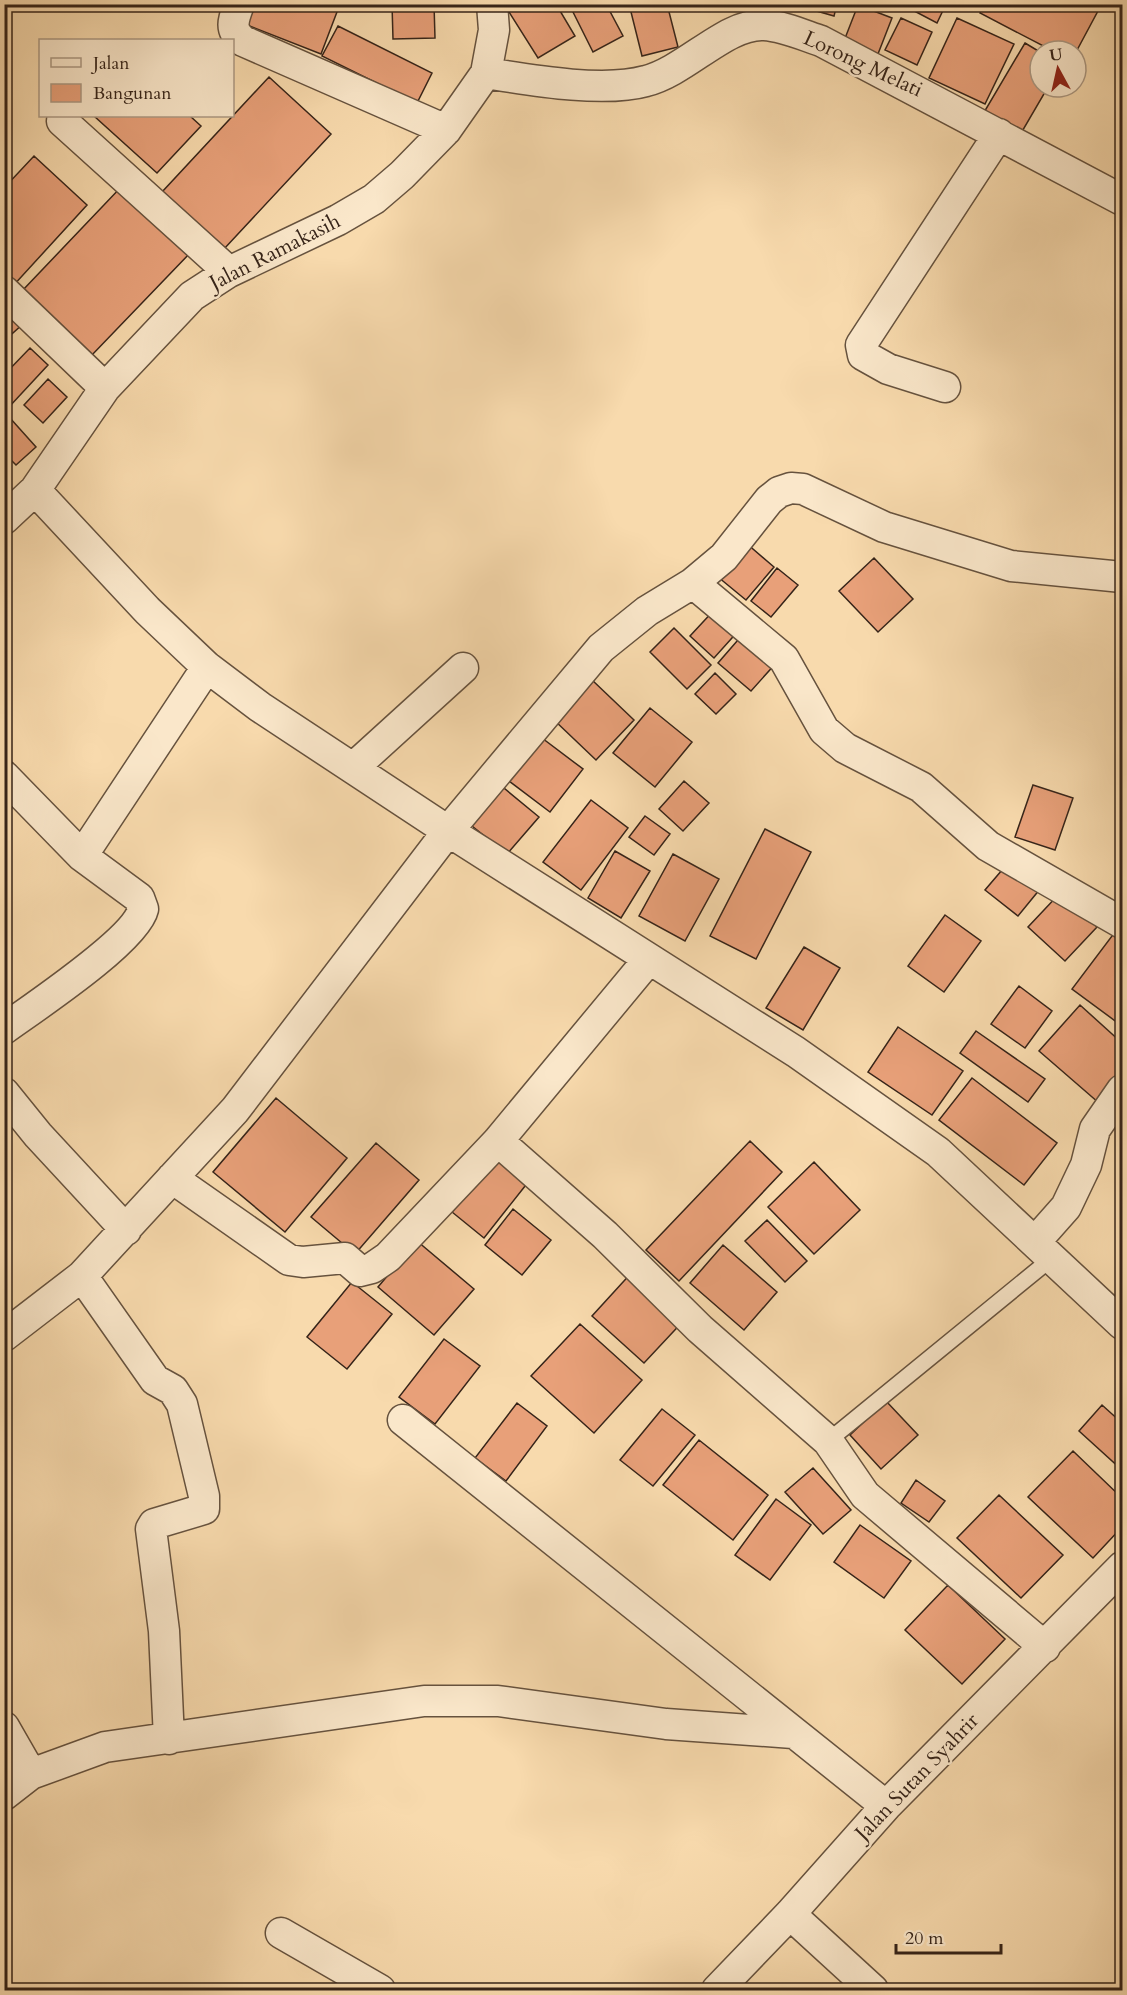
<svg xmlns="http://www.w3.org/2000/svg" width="1127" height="1995" viewBox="0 0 1127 1995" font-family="Cardo,serif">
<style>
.building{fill:#e8a079;stroke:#362419;stroke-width:1.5}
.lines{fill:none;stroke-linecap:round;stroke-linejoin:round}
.service-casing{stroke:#66523e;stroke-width:18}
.minor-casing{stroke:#66523e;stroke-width:33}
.service{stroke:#fae7ca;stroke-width:15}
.minor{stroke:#fae7ca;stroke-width:30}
.labels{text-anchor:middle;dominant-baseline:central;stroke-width:5;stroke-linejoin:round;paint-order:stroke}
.street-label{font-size:21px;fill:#362419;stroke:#fae7ca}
</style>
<rect width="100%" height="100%" fill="#f8daad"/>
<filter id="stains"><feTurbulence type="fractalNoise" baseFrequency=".00333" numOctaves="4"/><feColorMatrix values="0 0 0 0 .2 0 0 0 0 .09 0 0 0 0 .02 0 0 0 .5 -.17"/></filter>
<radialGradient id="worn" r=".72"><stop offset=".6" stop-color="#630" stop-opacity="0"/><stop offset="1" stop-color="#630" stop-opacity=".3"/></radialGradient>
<path class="building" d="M 249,4 L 340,4 L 321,54 L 242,23 Z
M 392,4 L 434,4 L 435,38 L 393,39 Z
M 504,4 L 556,4 L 575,36 L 538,58 Z
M 569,4 L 606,4 L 623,36 L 593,52 Z
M 629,4 L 667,4 L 678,47 L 642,56 Z
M 792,4 L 837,4 L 834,16 Z
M 901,4 L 946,4 L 937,23 Z
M 985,4 L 1090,4 L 1099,9 L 1076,52 L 1053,51 L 980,13 Z
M 858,5 L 892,18 L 876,59 L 842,46 Z
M 901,18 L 932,32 L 917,65 L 885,50 Z
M 957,18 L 1014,44 L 985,104 L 929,78 Z
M 338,26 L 432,73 L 417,103 L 322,56 Z
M 1025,43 L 1040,52 L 1040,87 L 1048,87 L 1020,135 L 983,114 Z
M 269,77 L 331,134 L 224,249 L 162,192 Z
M 94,116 L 190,116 L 201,126 L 157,173 Z
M 34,156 L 87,205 L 12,287 L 4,280 L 4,188 Z
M 122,186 L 191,252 L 91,356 L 22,291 Z
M 4,303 L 24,323 L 4,341 Z
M 30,348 L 48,365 L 9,407 L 4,403 L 4,375 Z
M 48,379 L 67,397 L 43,423 L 24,405 Z
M 10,418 L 36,447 L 16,465 L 4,453 L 4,424 Z
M 746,543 L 774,567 L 746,600 L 718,577 Z
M 874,558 L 913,599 L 878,632 L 839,591 Z
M 777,568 L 798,585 L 771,617 L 751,601 Z
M 716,608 L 740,629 L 714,658 L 690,636 Z
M 674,628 L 711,665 L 687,689 L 650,652 Z
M 744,633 L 777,662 L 751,691 L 718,663 Z
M 715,673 L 736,694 L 716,714 L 695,694 Z
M 591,679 L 634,720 L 596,760 L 553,719 Z
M 650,708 L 692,742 L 655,787 L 613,753 Z
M 534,732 L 583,769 L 550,812 L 501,775 Z
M 684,781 L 709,803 L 683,831 L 659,809 Z
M 499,784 L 539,817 L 507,854 L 467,822 Z
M 1033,785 L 1073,798 L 1055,850 L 1015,837 Z
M 591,800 L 628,828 L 581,890 L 543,862 Z
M 645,816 L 670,834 L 654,855 L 629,837 Z
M 765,829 L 811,852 L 756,959 L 710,936 Z
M 615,851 L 650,871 L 621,918 L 588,898 Z
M 673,854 L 719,879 L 685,941 L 639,916 Z
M 1008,863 L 1040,889 L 1018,916 L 985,890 Z
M 1060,893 L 1097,927 L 1065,961 L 1028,927 Z
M 945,915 L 981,941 L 944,992 L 908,966 Z
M 1118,928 L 1122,931 L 1122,1026 L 1072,989 Z
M 804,947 L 840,968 L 803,1030 L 766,1008 Z
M 1019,986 L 1052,1011 L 1025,1048 L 991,1024 Z
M 1080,1005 L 1122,1043 L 1122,1076 L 1099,1103 L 1039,1051 Z
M 898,1027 L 963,1071 L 932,1115 L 868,1072 Z
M 976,1031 L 1045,1079 L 1028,1102 L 960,1053 Z
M 972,1078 L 1057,1143 L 1024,1185 L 939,1120 Z
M 276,1098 L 347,1158 L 285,1232 L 213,1172 Z
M 750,1141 L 782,1172 L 679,1281 L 646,1250 Z
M 376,1143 L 419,1180 L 355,1254 L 311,1217 Z
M 497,1155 L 529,1181 L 484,1238 L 452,1212 Z
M 814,1162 L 860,1210 L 814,1254 L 768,1207 Z
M 513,1209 L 551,1240 L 522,1275 L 485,1245 Z
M 767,1220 L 807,1261 L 785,1282 L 745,1241 Z
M 417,1241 L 474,1289 L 434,1335 L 378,1287 Z
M 723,1245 L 777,1292 L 744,1330 L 690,1283 Z
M 634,1270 L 687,1317 L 644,1363 L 592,1316 Z
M 352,1282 L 392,1314 L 347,1369 L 307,1337 Z
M 580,1324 L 642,1380 L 594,1433 L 531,1376 Z
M 444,1339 L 480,1366 L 435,1424 L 399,1397 Z
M 886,1401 L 918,1435 L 881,1469 L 850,1435 Z
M 517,1403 L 547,1426 L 506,1481 L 475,1458 Z
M 1102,1405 L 1122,1423 L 1122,1470 L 1079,1431 Z
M 662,1409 L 695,1435 L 653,1486 L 620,1460 Z
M 699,1440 L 768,1495 L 733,1540 L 663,1485 Z
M 1073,1451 L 1122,1498 L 1122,1527 L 1093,1558 L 1028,1497 Z
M 813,1468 L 851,1510 L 823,1534 L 785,1492 Z
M 916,1480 L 945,1501 L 929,1522 L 901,1503 Z
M 999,1495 L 1063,1555 L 1021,1598 L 957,1538 Z
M 776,1499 L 811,1525 L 770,1580 L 735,1555 Z
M 860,1525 L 911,1561 L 884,1598 L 834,1562 Z
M 948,1585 L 1005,1639 L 962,1684 L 905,1630 Z"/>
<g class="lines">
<g class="service-casing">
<path id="service" d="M 828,1441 L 1052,1258"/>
</g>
<g class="minor-casing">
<path id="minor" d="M 239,4 C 233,20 229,30 243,41 L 446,130
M 486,73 C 530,80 603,93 646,81 C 686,71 726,23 764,25 C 783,26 803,35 821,41 L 1122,200
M 62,121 L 229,272
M 4,291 L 105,388
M 945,387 L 888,369 L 863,355 L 861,345 L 999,134
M 35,490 L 147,610 L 207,667 L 260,707 L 448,831 L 796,1052 L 938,1152 L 1122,1324
M 4,519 L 35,490 L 105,388 L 192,296 L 229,272 L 338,220 L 374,199 L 402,175 L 446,130 L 486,73 L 494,30 L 492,4
M 693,583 L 784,659 L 824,730 L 845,748 L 921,787 L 988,846 L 1122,923
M 353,768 L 463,668
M 4,776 L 82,856 L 139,898 L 143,909 C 136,940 33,1008 4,1029
M 82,856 L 207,667
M 4,1093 L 38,1135 L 126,1230
M 498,1141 L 605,1235 L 700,1329 L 828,1441 L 865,1495 L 1045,1647
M 172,1178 L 289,1260 L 303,1262 L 345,1258 L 360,1271 L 372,1268 L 388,1257 L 498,1141 L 649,959
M 1035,1242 L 1066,1207 L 1086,1165 L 1095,1129 L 1122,1090
M 82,1276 L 155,1380 L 173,1390 L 182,1404 L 204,1496 L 204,1509 L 154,1524 L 151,1529 L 164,1631 L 169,1739
M 4,1336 L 82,1276 L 235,1110 L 448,831 L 601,648 L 647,611 L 693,583 L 724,557 L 769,500 L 779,492 L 791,488 L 803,489 L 884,527 L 1011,566 L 1122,577
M 403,1420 L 886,1806
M 4,1727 L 31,1774
M 4,1795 L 31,1774 L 105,1747 L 424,1701 L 498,1701 L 666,1724 L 793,1733
M 790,1914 L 873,1990
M 281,1933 L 380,1990
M 717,1990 L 790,1914 L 886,1806 L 1122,1567"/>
</g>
<use href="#service" class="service"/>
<use href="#minor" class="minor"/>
</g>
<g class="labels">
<g class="street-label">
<text transform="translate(863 64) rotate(25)">Lorong Melati</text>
<text transform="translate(275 252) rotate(-27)">Jalan Ramakasih</text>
<text transform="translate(917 1777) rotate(-46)">Jalan Sutan Syahrir</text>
</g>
</g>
<rect width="1127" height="1995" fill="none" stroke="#f8daad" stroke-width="24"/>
<rect x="6" y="6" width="1115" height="1983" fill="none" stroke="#362419" stroke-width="3"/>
<rect x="12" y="12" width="1103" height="1971" fill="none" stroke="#362419" stroke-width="1.5"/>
<rect x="39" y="39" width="195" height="78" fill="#fae7ca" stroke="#ac9983" stroke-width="1.5"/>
<rect x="51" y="58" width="30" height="9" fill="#fae7ca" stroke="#ac9983" stroke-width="1.5"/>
<text x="93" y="69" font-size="18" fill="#362419">Jalan</text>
<rect x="51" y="84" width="30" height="18" fill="#e8a079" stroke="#ac9983" stroke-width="1.5"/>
<text x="93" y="99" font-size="18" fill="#362419">Bangunan</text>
<g transform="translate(1058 69) rotate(352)"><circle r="28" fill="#fae7ca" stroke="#ac9983" stroke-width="1.5"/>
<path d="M0-4.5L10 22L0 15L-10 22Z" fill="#8f2418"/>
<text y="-9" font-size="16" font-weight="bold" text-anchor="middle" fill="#362419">U</text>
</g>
<path d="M896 1944v9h105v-9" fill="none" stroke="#362419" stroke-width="3"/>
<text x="905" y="1944" font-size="18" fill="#362419" stroke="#fae7ca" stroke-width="4.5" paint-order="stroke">20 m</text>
<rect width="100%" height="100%" filter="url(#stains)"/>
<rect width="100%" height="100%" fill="url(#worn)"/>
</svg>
